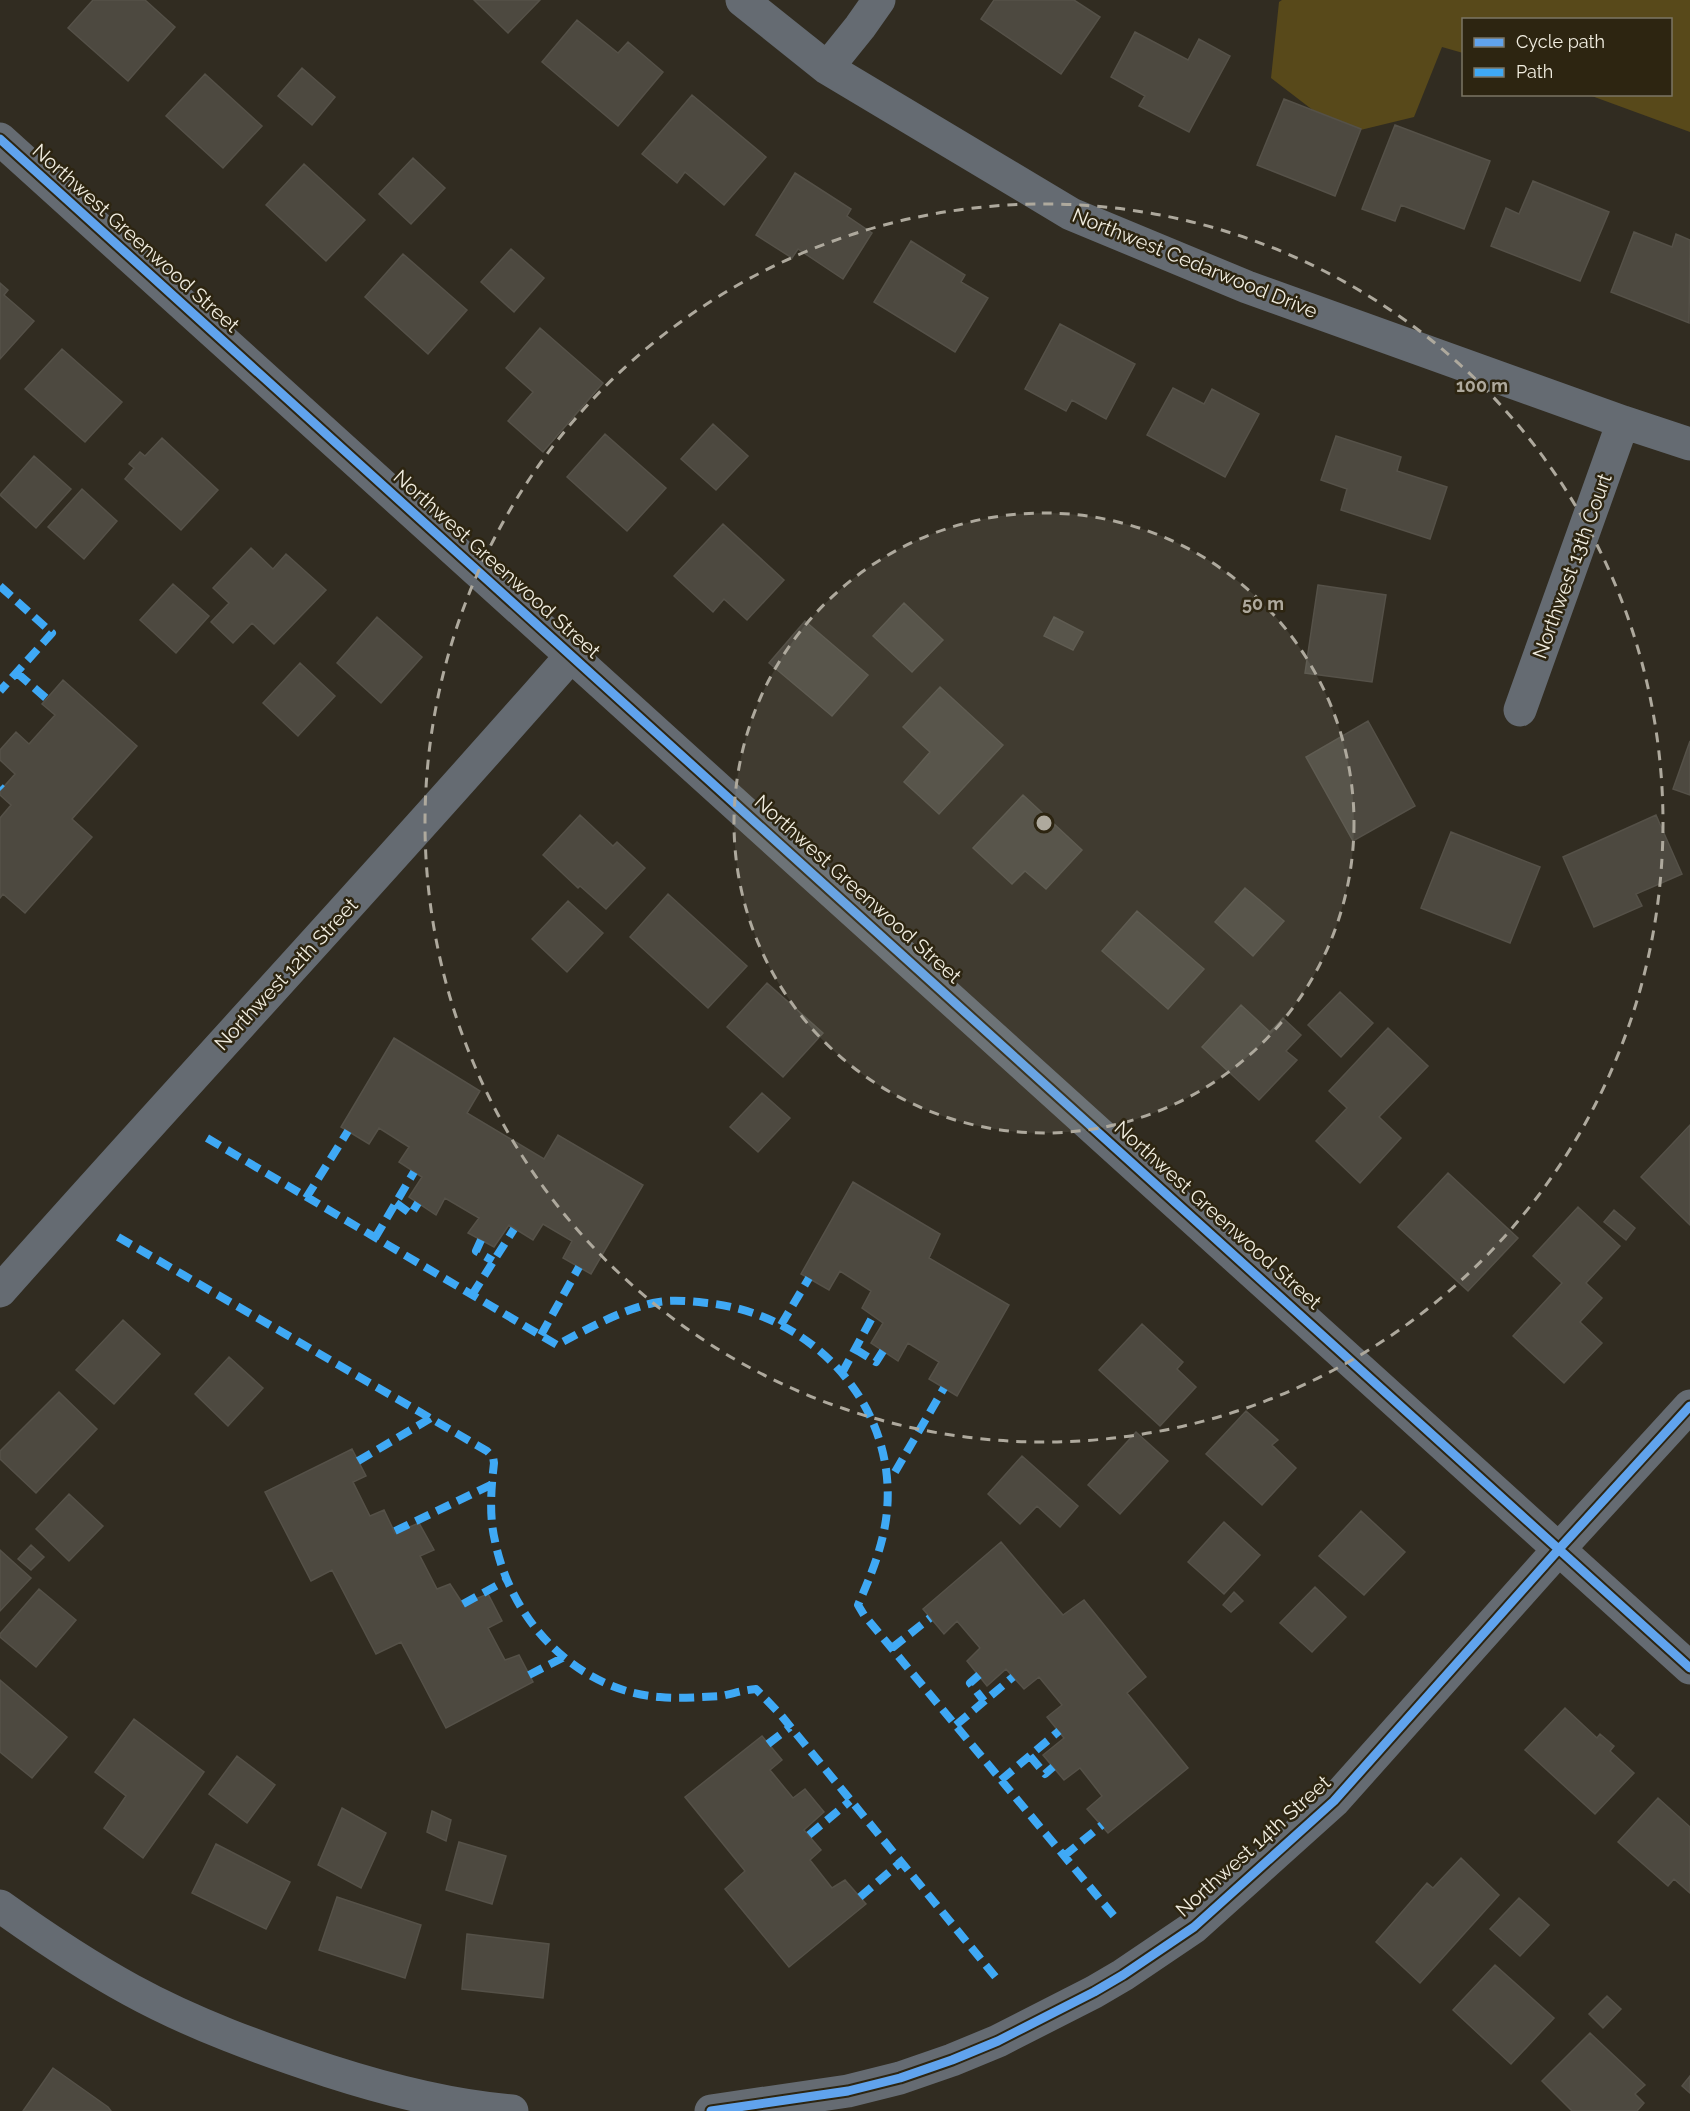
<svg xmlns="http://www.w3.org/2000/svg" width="1690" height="2111" viewBox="0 0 1690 2111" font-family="Raleway,sans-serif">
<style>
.green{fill:#58491a}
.building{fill:#4d4940;stroke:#555148;stroke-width:1.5}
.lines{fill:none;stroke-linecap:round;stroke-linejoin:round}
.minor{stroke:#656b72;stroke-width:33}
.quiet{stroke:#3fa9f5;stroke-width:8;stroke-dasharray:15 8;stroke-linecap:butt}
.cycleway-casing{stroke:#2d2511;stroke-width:13}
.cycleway{stroke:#60a3ed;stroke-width:9}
.ring{fill:none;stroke:#aea99d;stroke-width:3;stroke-dasharray:10 8}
.labels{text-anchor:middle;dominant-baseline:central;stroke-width:5;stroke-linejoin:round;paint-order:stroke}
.street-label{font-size:20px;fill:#f1ede0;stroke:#2d2511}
.centre{fill:#aea99d;stroke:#2d2511;stroke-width:3}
.ring-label{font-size:18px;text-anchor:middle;font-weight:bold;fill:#aea99d;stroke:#2d2511;stroke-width:5;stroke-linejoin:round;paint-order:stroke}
</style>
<rect width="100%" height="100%" fill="#312c21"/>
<path class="green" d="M 1282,0 L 1690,0 L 1690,132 L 1589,95 L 1670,94 L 1670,20 L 1464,20 L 1463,53 L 1442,47 L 1414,117 L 1344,134 L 1271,78 L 1279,2 Z"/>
<path class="building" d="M 93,0 L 145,0 L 175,27 L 128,81 L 68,28 Z
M 474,0 L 540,0 L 508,33 Z
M 994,0 L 1074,0 L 1100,17 L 1061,74 L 981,19 Z
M 577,20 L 618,53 L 628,42 L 663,72 L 618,126 L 542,62 Z
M 1135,32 L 1188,60 L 1199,39 L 1230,56 L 1189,132 L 1139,106 L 1145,96 L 1111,77 Z
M 302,68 L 335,97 L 312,125 L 278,96 Z
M 205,74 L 262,126 L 223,168 L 166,116 Z
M 692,95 L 766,157 L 724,205 L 685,172 L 677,183 L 642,154 Z
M 1284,99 L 1361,129 L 1335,196 L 1257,165 Z
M 1395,125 L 1490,161 L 1464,229 L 1401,205 L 1395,221 L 1362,209 Z
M 413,158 L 445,188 L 411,224 L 379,194 Z
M 304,164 L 365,220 L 326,261 L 266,205 Z
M 795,173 L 851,209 L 847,216 L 872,233 L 843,279 L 798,249 L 792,258 L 756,235 Z
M 1533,181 L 1609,212 L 1580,281 L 1491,246 L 1506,208 L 1519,214 Z
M 1634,232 L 1672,247 L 1676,234 L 1690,240 L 1689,323 L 1611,292 Z
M 911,241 L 965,275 L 961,282 L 988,298 L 955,352 L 874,302 Z
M 511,249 L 544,278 L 514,312 L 481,282 Z
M 403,254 L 467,310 L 428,354 L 365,297 Z
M 0,283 L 8,290 L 4,295 L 34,321 L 0,359 Z
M 1060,324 L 1135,364 L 1106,419 L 1072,400 L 1066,411 L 1025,389 Z
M 540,328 L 603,383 L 543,452 L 508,421 L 533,392 L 506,368 Z
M 62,349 L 122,402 L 85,442 L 25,389 Z
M 1173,388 L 1204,404 L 1212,389 L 1259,414 L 1225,477 L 1147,435 Z
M 713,424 L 748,456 L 716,490 L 681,459 Z
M 605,434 L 666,488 L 627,531 L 567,477 Z
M 1336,436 L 1401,457 L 1397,471 L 1447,487 L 1430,539 L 1341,510 L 1347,489 L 1321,480 Z
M 162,438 L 218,490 L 181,530 L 125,479 L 134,468 L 129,464 L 140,452 L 145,456 Z
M 34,456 L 71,489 L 36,528 L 0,495 Z
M 82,489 L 117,521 L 84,559 L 48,527 Z
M 723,524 L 784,580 L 747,620 L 724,599 L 713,612 L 674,576 Z
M 251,548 L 273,569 L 286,554 L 326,590 L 274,644 L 252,623 L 233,643 L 211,622 L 229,603 L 213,588 Z
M 173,584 L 209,616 L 176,653 L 140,620 Z
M 1318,585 L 1386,595 L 1372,682 L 1305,673 Z
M 904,603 L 943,640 L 912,672 L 873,636 Z
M 377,617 L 422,657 L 381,703 L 337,663 Z
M 1054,617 L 1083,632 L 1073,650 L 1044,636 Z
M 805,621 L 868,675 L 832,716 L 769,663 Z
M 300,663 L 335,696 L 298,736 L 263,703 Z
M 63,680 L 137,746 L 72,819 L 92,837 L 25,913 L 3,894 L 0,898 L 0,818 L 11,805 L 0,795 L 0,791 L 15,774 L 0,760 L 0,750 L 16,732 L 29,744 L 55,715 L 42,704 Z
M 940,687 L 1003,745 L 939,814 L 904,782 L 930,752 L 903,727 Z
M 1368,721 L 1415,806 L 1353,841 L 1306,757 Z
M 1690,741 L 1690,795 L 1673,789 Z
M 1023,795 L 1082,850 L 1046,889 L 1025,871 L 1012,884 L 973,848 Z
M 580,815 L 613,846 L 617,842 L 645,868 L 606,909 L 580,886 L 578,888 L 543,855 Z
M 1656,815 L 1682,874 L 1636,894 L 1642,906 L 1594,927 L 1563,857 Z
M 1451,832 L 1540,867 L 1510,943 L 1421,908 Z
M 1245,888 L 1284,921 L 1253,956 L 1215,922 Z
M 668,894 L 747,966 L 708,1008 L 630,937 Z
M 568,901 L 603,933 L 567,972 L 532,939 Z
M 1137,911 L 1204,969 L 1168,1009 L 1102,951 Z
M 767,983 L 823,1033 L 783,1077 L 727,1027 Z
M 1340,992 L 1373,1023 L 1341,1057 L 1308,1025 Z
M 1241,1005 L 1270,1032 L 1283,1018 L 1301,1035 L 1286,1051 L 1297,1060 L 1259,1100 L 1202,1047 Z
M 1388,1028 L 1428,1066 L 1379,1117 L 1401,1138 L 1360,1183 L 1316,1141 L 1347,1108 L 1329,1091 Z
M 394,1038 L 480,1091 L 467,1113 L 544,1159 L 558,1135 L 643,1185 L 591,1274 L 563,1258 L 572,1241 L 543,1224 L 533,1240 L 509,1225 L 494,1247 L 468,1233 L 479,1218 L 445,1198 L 436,1215 L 409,1197 L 422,1177 L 399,1162 L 409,1147 L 379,1128 L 369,1144 L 341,1127 Z
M 762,1093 L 790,1118 L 758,1152 L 730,1127 Z
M 1690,1125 L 1690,1225 L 1641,1177 Z
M 1448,1173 L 1518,1238 L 1468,1291 L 1398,1227 Z
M 853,1182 L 940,1234 L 929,1258 L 1009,1305 L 957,1396 L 929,1379 L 939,1362 L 908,1343 L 898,1361 L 871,1343 L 883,1323 L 862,1308 L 871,1291 L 840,1271 L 829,1290 L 801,1274 Z
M 1578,1207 L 1620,1246 L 1586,1283 L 1602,1298 L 1580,1322 L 1602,1343 L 1564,1383 L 1513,1336 L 1562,1283 L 1533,1256 Z
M 1614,1210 L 1635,1228 L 1626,1240 L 1604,1222 Z
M 123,1320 L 160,1354 L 114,1404 L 76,1370 Z
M 1142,1324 L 1183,1362 L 1177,1369 L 1196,1387 L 1160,1426 L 1099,1370 Z
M 229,1357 L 263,1388 L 228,1426 L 195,1394 Z
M 59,1392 L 97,1429 L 36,1493 L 0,1459 L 0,1451 Z
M 1246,1411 L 1278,1440 L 1272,1445 L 1296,1468 L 1262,1505 L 1206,1454 Z
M 1136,1432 L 1168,1461 L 1120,1514 L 1088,1485 Z
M 352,1449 L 366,1476 L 353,1482 L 370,1516 L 384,1510 L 395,1533 L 419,1523 L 434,1550 L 420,1556 L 437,1589 L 450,1584 L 463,1604 L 488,1594 L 502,1621 L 488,1628 L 505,1660 L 519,1655 L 533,1682 L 446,1728 L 401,1642 L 376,1654 L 332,1570 L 311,1581 L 265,1492 Z
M 1022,1456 L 1078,1506 L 1060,1527 L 1037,1506 L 1020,1524 L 988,1494 Z
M 69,1494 L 103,1526 L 69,1561 L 36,1529 Z
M 1361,1511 L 1405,1552 L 1364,1595 L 1319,1556 Z
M 1224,1522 L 1260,1555 L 1224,1594 L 1188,1562 Z
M 1001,1542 L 1063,1615 L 1084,1600 L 1146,1677 L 1127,1693 L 1188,1768 L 1108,1833 L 1087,1809 L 1102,1796 L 1080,1768 L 1064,1780 L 1043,1755 L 1064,1738 L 1047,1717 L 1062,1705 L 1039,1677 L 1024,1689 L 1006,1669 L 987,1686 L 967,1661 L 980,1648 L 957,1621 L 944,1634 L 923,1609 Z
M 31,1545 L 44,1557 L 31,1570 L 18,1559 Z
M 0,1550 L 31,1578 L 0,1611 Z
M 1315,1587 L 1346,1617 L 1312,1652 L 1280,1623 Z
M 39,1589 L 76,1620 L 36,1667 L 0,1637 L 0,1634 Z
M 1234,1592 L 1243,1601 L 1231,1612 L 1223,1605 Z
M 0,1680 L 67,1737 L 32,1778 L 0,1752 Z
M 1565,1708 L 1597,1738 L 1600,1734 L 1614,1746 L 1610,1751 L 1634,1773 L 1595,1814 L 1525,1750 Z
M 134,1719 L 204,1772 L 143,1858 L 104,1828 L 126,1796 L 95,1772 Z
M 762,1736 L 782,1760 L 770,1770 L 793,1798 L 805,1789 L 824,1812 L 804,1830 L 821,1850 L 810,1860 L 832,1888 L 845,1880 L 866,1904 L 789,1967 L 725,1889 L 745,1871 L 685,1797 Z
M 237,1756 L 275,1785 L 247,1823 L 209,1794 Z
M 1658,1798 L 1690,1827 L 1690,1893 L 1674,1879 L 1668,1886 L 1618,1842 Z
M 342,1808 L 386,1833 L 361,1888 L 318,1865 Z
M 432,1811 L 451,1820 L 446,1841 L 427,1832 Z
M 459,1842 L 506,1856 L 492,1904 L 446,1890 Z
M 216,1844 L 290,1882 L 266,1929 L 192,1893 Z
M 1461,1858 L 1499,1895 L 1420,1983 L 1376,1942 L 1427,1883 L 1433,1888 Z
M 337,1897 L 421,1925 L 405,1978 L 319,1950 Z
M 1519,1898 L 1549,1925 L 1520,1956 L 1490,1929 Z
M 467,1934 L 549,1944 L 543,1998 L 462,1989 Z
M 1495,1965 L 1554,2018 L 1511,2064 L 1453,2010 Z
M 1607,1996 L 1621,2009 L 1603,2028 L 1589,2014 Z
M 1590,2033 L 1645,2085 L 1635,2094 L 1644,2103 L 1637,2111 L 1572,2111 L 1542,2081 Z
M 53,2068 L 108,2107 L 111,2111 L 23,2111 Z
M 1690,2076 L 1690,2093 L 1682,2086 Z"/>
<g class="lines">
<path class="minor" d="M 742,0 L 827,68 L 1071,214 L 1247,287 L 1623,422 L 1690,444
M 827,68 L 860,27 L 879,0
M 0,139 L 1690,1668
M 1520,710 L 1623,422
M 0,1291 C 189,1078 384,870 571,656
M 0,1906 C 42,1936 85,1965 131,1990 C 193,2024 262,2049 329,2071 C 388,2090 450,2106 512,2111
M 711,2111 L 848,2091 L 900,2078 L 952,2060 L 998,2041 L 1094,1992 L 1123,1975 L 1194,1927 L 1334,1801 L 1559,1549 L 1690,1406"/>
<path class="quiet" d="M 0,586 L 52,633 L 0,691
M 17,673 L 47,699
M 0,787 L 2,789
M 207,1138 L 557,1345 C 587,1329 619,1311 653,1303 C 670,1299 689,1301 707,1303 C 796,1312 873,1379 886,1469 C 893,1521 878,1559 858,1605 L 864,1615 L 1114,1916
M 306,1198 L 348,1131
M 396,1203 L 411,1214 L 418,1203
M 118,1237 L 487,1451 L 493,1457 L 494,1463 C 491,1489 489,1516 495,1541 C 511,1621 577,1691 660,1697 C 679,1699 700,1697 720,1696 C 732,1694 743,1690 756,1689 L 780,1714 L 998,1980
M 375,1238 L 414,1172
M 481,1240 L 476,1251 L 493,1261
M 472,1295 L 514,1229
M 781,1325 L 809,1278
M 541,1335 L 579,1267
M 855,1349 L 876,1362 L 883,1351
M 842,1373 L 873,1316
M 358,1461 L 431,1418
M 895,1472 L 944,1388
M 395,1531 L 493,1484
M 463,1604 L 507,1580
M 892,1648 L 930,1618
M 529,1675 L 564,1657
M 979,1675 L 970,1683 L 984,1701
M 956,1725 L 1013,1677
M 768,1744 L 790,1727
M 1030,1756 L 1045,1774 L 1053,1767
M 1001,1780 L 1059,1731
M 809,1835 L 850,1801
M 1064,1856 L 1102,1825
M 860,1897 L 901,1862"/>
<g class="cycleway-casing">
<path id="cycleway" d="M 0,139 L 1690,1668
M 711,2111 L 848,2091 L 900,2078 L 952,2060 L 998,2041 L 1094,1992 L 1123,1975 L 1194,1927 L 1334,1801 L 1559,1549 L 1690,1406"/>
</g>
<use href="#cycleway" class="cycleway"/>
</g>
<circle cx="1044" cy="823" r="310" fill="#aea99d" fill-opacity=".12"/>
<g class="ring">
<circle cx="1044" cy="823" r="310"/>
<circle cx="1044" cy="823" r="619"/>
</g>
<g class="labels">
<g class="street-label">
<text transform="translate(136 238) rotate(42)">Northwest Greenwood Street</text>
<text transform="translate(1195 263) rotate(22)">Northwest Cedarwood Drive</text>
<text transform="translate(497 564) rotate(42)">Northwest Greenwood Street</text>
<text transform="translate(1572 566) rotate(-70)">Northwest 13th Court</text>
<text transform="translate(858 889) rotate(42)">Northwest Greenwood Street</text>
<text transform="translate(286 974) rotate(-47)">Northwest 12th Street</text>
<text transform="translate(1218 1215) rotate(42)">Northwest Greenwood Street</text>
<text transform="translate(1253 1846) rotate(-42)">Northwest 14th Street</text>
</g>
</g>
<circle cx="1044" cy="823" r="9" class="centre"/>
<g class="ring-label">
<text x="1482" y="392">100 m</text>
<text x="1263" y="610">50 m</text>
</g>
<rect x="1462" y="18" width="210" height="78" fill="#2d2511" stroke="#7b7564" stroke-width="1.5"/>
<rect x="1474" y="38" width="30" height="9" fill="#60a3ed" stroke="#7b7564" stroke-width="1.5"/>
<text x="1516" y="48" font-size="18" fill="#f1ede0">Cycle path</text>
<rect x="1474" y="68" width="30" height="9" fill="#3fa9f5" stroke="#7b7564" stroke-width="1.5"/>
<text x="1516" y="78" font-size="18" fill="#f1ede0">Path</text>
</svg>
